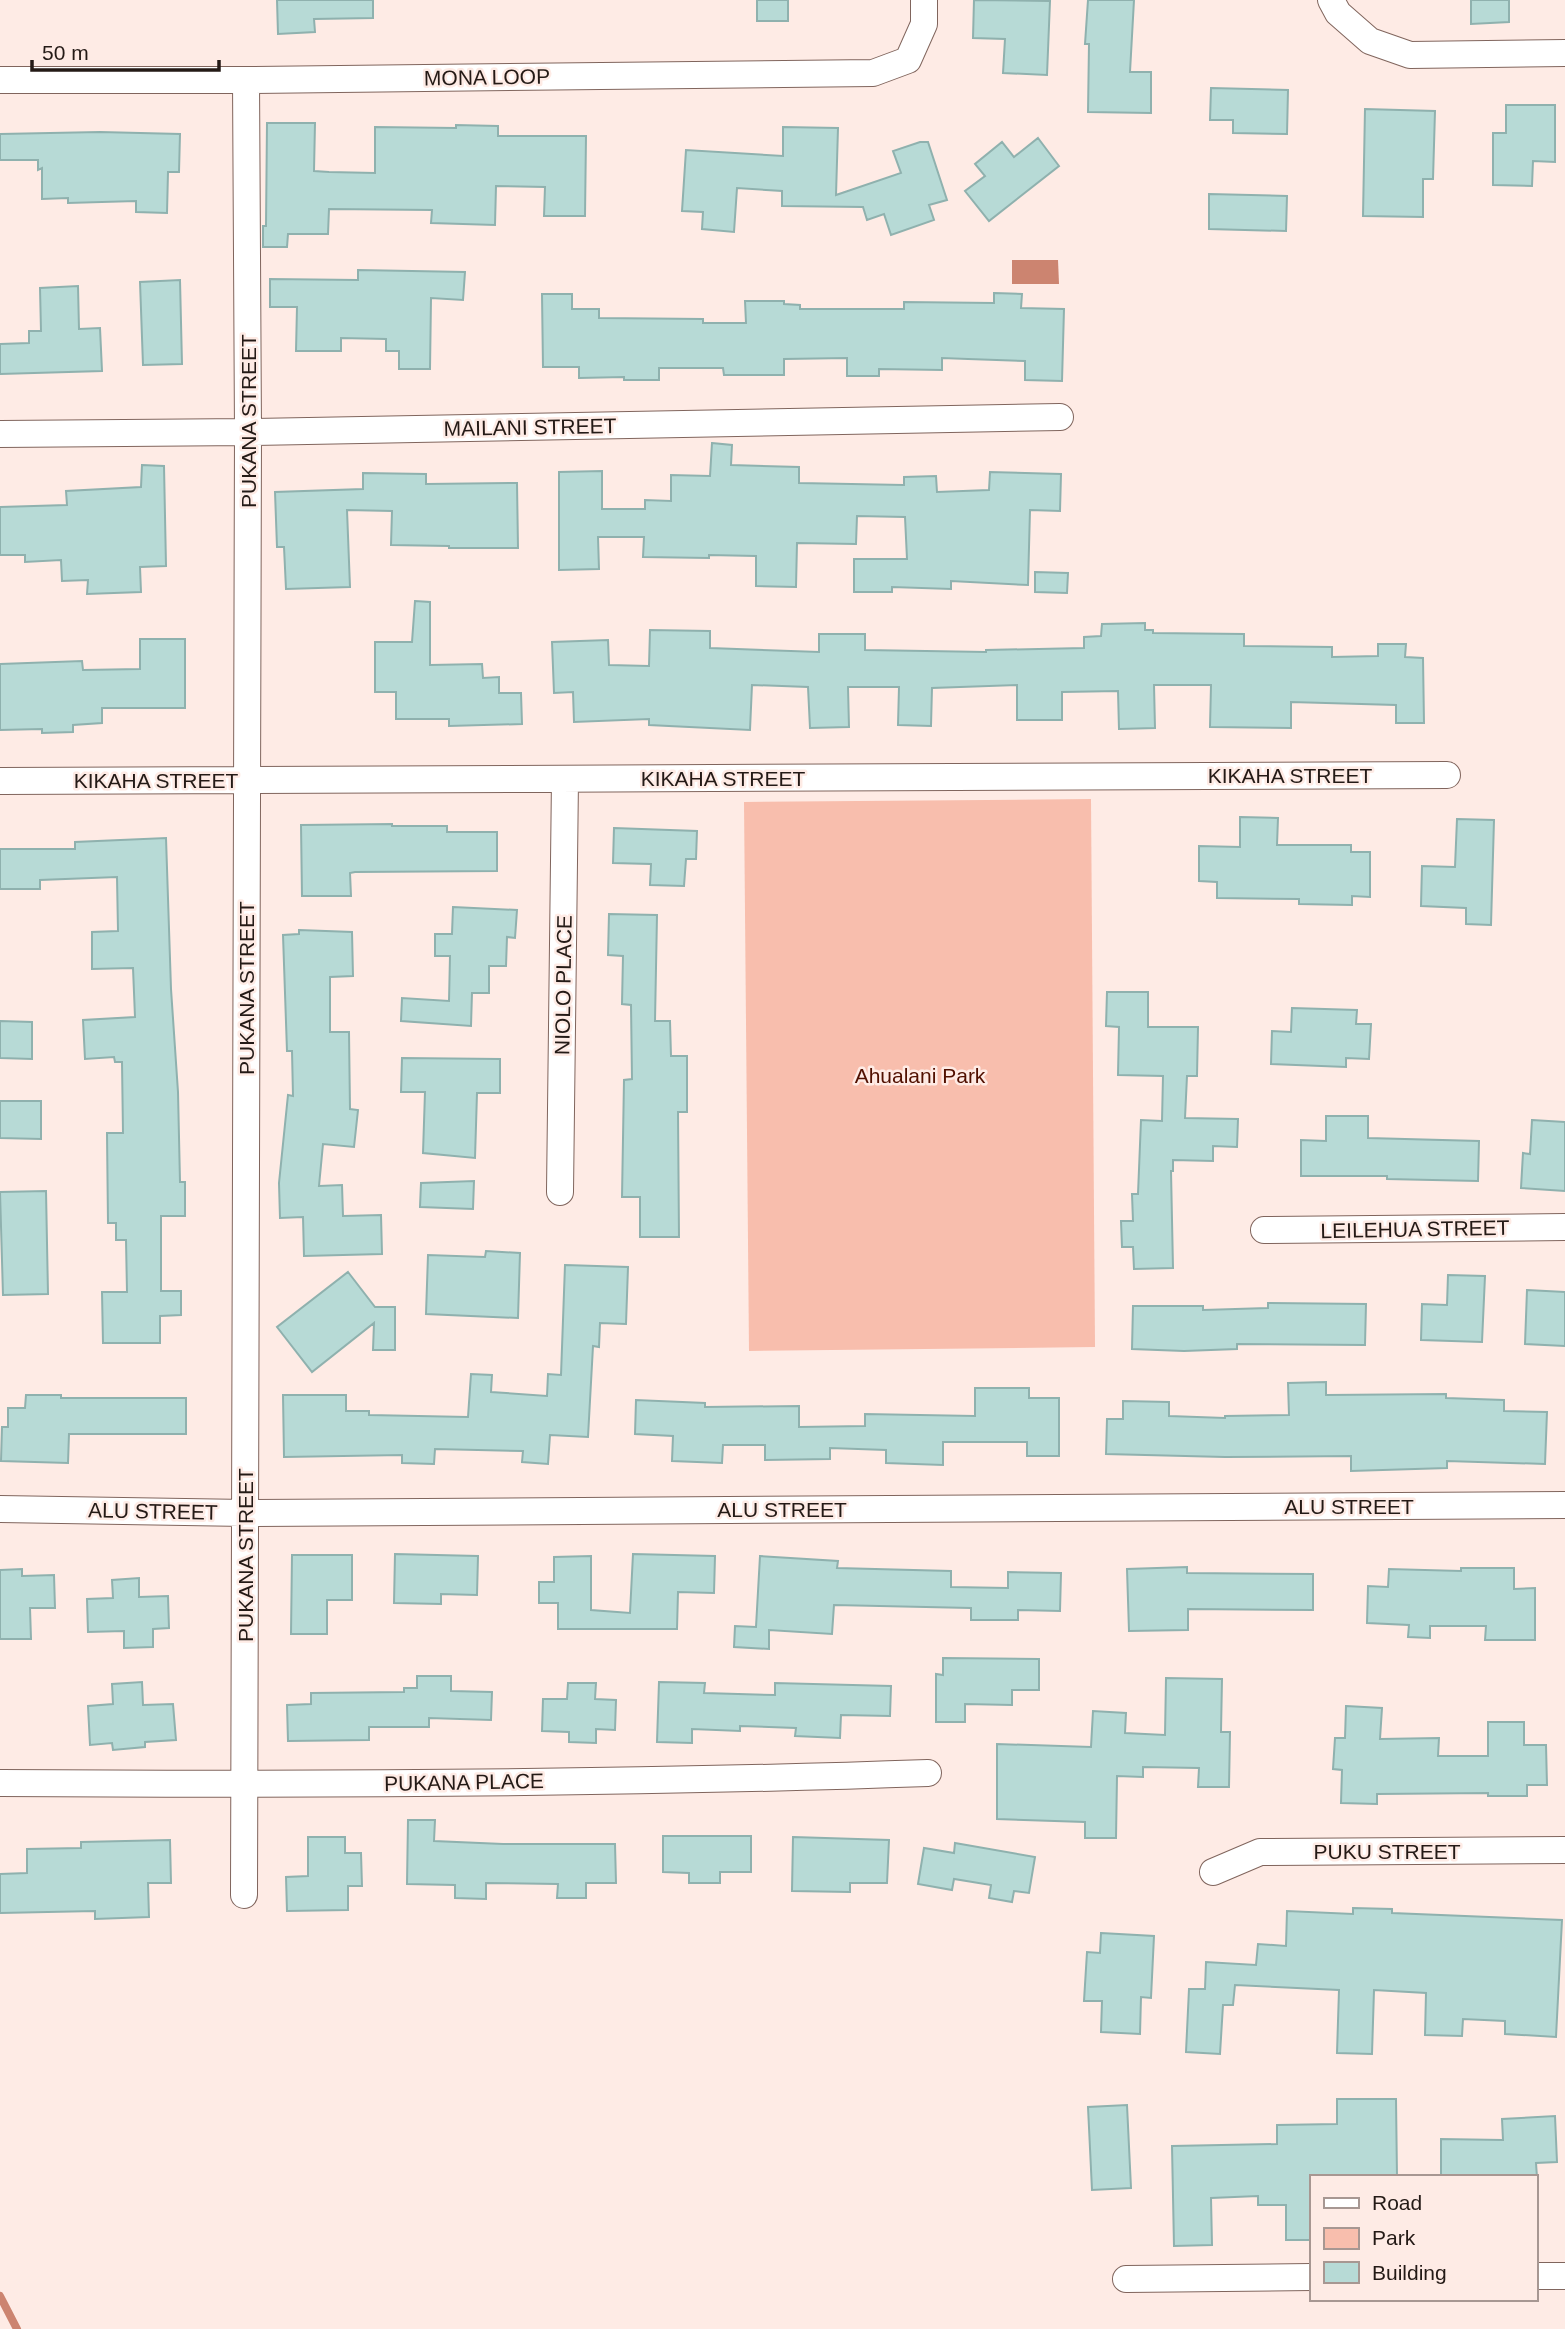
<svg xmlns="http://www.w3.org/2000/svg" width="1565" height="2329" viewBox="0 0 1565 2329" font-family="Arial,sans-serif">
<style>
.green{fill:#f8bead}
.water{fill:#cc8470}
.lines{fill:none;stroke-linecap:round;stroke-linejoin:round}
.stream{stroke:#cc8470;stroke-width:8}
.building{fill:#b7dad6;stroke:#8fb1ae;stroke-width:2}
.minor-casing{stroke:#80655d;stroke-width:28}
.minor{stroke:#fff;stroke-width:26}
.labels{text-anchor:middle;dominant-baseline:central;stroke-width:5;stroke-linejoin:round;paint-order:stroke}
.street-label{font-size:21px;fill:#241a16;stroke:#feebe5}
.park-label{font-size:21px;fill:#511000;stroke:#feebe5}
</style>
<rect width="100%" height="100%" fill="#feebe5"/>
<path class="green" d="M 1091,799 L 1095,1347 L 749,1351 L 744,802 Z"/>
<path class="water" d="M 1012,260 L 1058,260 L 1059,284 L 1012,284 Z"/>
<g class="lines">
<path class="stream" d="M 0,2296 L 17,2329"/>
</g>
<path class="building" d="M 277,0 L 373,0 L 373,18 L 314,19 L 315,32 L 278,34 Z
M 757,0 L 788,0 L 788,21 L 757,21 Z
M 974,0 L 1050,1 L 1047,75 L 1003,73 L 1005,39 L 973,38 Z
M 1088,0 L 1134,0 L 1130,72 L 1151,72 L 1151,113 L 1088,112 L 1089,44 L 1085,44 Z
M 1471,0 L 1509,0 L 1509,22 L 1471,24 Z
M 1211,88 L 1288,90 L 1287,134 L 1233,133 L 1233,120 L 1210,120 Z
M 1506,105 L 1555,105 L 1555,162 L 1533,161 L 1532,186 L 1493,185 L 1493,133 L 1506,133 Z
M 1365,109 L 1435,111 L 1433,179 L 1423,179 L 1423,217 L 1363,216 Z
M 267,123 L 315,123 L 314,171 L 329,172 L 375,173 L 375,127 L 456,128 L 456,125 L 498,126 L 498,136 L 586,136 L 585,216 L 544,216 L 545,187 L 496,186 L 495,225 L 431,223 L 432,210 L 329,209 L 328,234 L 288,234 L 287,247 L 263,247 L 263,226 L 266,226 Z
M 783,127 L 838,128 L 836,195 L 901,173 L 893,151 L 920,142 L 928,142 L 947,200 L 929,205 L 934,220 L 891,235 L 884,214 L 867,220 L 863,207 L 782,206 L 782,191 L 737,188 L 734,232 L 702,229 L 703,212 L 682,211 L 686,150 L 783,156 Z
M 100,132 L 180,134 L 179,172 L 168,172 L 167,213 L 136,212 L 136,201 L 68,203 L 68,198 L 42,199 L 42,168 L 38,170 L 38,160 L 0,160 L 0,134 Z
M 1038,138 L 1059,166 L 989,221 L 965,191 L 985,176 L 975,164 L 1002,142 L 1014,157 Z
M 1209,194 L 1287,196 L 1286,231 L 1209,229 Z
M 358,270 L 465,272 L 463,300 L 431,298 L 430,369 L 399,369 L 399,351 L 386,351 L 386,339 L 341,338 L 341,351 L 296,351 L 297,307 L 270,307 L 270,279 L 358,280 Z
M 180,280 L 182,364 L 143,365 L 140,282 Z
M 78,286 L 79,329 L 100,328 L 102,371 L 0,374 L 0,344 L 29,343 L 29,331 L 41,331 L 40,288 Z
M 994,293 L 1022,294 L 1021,308 L 1064,309 L 1062,381 L 1025,380 L 1025,361 L 968,359 L 942,358 L 942,370 L 879,369 L 879,376 L 847,376 L 847,358 L 784,359 L 784,375 L 724,375 L 723,368 L 659,368 L 659,380 L 624,380 L 624,377 L 579,378 L 579,367 L 543,367 L 542,294 L 572,294 L 572,309 L 599,309 L 599,318 L 703,319 L 703,323 L 746,323 L 745,301 L 784,301 L 784,304 L 800,305 L 800,309 L 904,309 L 904,302 L 994,303 Z
M 712,443 L 732,445 L 731,465 L 799,467 L 799,483 L 904,485 L 904,477 L 936,476 L 937,492 L 989,490 L 990,472 L 1061,474 L 1060,511 L 1030,510 L 1028,585 L 951,581 L 951,589 L 892,587 L 892,592 L 854,592 L 854,559 L 907,559 L 905,517 L 857,516 L 856,544 L 797,543 L 796,587 L 756,586 L 756,556 L 709,555 L 709,558 L 643,557 L 644,537 L 598,537 L 599,569 L 559,570 L 559,472 L 602,471 L 602,509 L 645,509 L 645,500 L 671,501 L 671,475 L 710,476 Z
M 142,465 L 164,466 L 166,566 L 140,567 L 141,592 L 87,594 L 88,580 L 62,581 L 61,560 L 25,562 L 25,555 L 0,555 L 0,507 L 67,505 L 66,491 L 141,487 Z
M 363,473 L 426,474 L 426,484 L 517,483 L 518,548 L 449,548 L 449,546 L 391,545 L 392,511 L 347,510 L 350,587 L 286,589 L 284,547 L 277,547 L 275,492 L 363,489 Z
M 1035,572 L 1068,573 L 1067,593 L 1035,592 Z
M 415,601 L 430,602 L 430,665 L 482,664 L 483,678 L 499,677 L 499,693 L 521,693 L 522,724 L 449,726 L 449,719 L 396,719 L 396,692 L 375,692 L 375,642 L 412,642 Z
M 1145,623 L 1145,630 L 1153,630 L 1153,633 L 1244,634 L 1244,646 L 1332,647 L 1332,657 L 1378,656 L 1378,644 L 1406,644 L 1405,657 L 1423,658 L 1424,723 L 1396,723 L 1396,705 L 1291,702 L 1291,728 L 1210,727 L 1211,685 L 1154,685 L 1155,728 L 1119,729 L 1118,691 L 1062,692 L 1062,720 L 1017,720 L 1017,685 L 932,688 L 931,726 L 898,725 L 899,687 L 848,687 L 849,727 L 810,728 L 808,687 L 752,685 L 750,730 L 649,725 L 649,719 L 574,722 L 573,692 L 554,693 L 552,642 L 608,640 L 609,665 L 649,666 L 650,630 L 710,631 L 710,648 L 819,652 L 819,634 L 865,634 L 865,650 L 986,652 L 986,650 L 1084,648 L 1084,637 L 1101,636 L 1102,624 Z
M 140,639 L 185,639 L 185,708 L 102,708 L 102,723 L 73,725 L 73,732 L 42,733 L 42,729 L 0,730 L 0,664 L 82,661 L 83,670 L 140,669 Z
M 1240,817 L 1278,818 L 1277,845 L 1351,845 L 1351,852 L 1370,852 L 1370,897 L 1352,896 L 1352,905 L 1299,904 L 1299,899 L 1217,898 L 1217,882 L 1199,881 L 1199,846 L 1240,847 Z
M 1457,819 L 1494,820 L 1491,925 L 1466,924 L 1466,908 L 1421,906 L 1422,866 L 1455,867 Z
M 392,824 L 392,826 L 447,826 L 447,832 L 497,832 L 497,871 L 355,872 L 350,873 L 351,896 L 302,896 L 301,825 Z
M 614,828 L 697,831 L 696,859 L 686,859 L 684,886 L 650,885 L 651,864 L 613,863 Z
M 166,838 L 171,989 L 178,1092 L 180,1182 L 185,1182 L 185,1216 L 161,1216 L 161,1291 L 181,1291 L 181,1315 L 160,1316 L 160,1343 L 103,1343 L 102,1292 L 127,1292 L 126,1240 L 116,1240 L 116,1223 L 108,1223 L 107,1133 L 123,1133 L 122,1062 L 115,1062 L 114,1057 L 85,1059 L 83,1020 L 135,1017 L 133,968 L 92,969 L 92,932 L 118,931 L 117,877 L 40,880 L 40,889 L 0,889 L 0,849 L 75,849 L 75,842 Z
M 453,907 L 517,910 L 515,938 L 507,937 L 506,966 L 489,966 L 489,993 L 472,993 L 471,1026 L 401,1021 L 402,998 L 449,1001 L 450,956 L 435,956 L 435,934 L 452,934 Z
M 609,914 L 657,915 L 655,1021 L 670,1021 L 671,1056 L 687,1056 L 687,1112 L 678,1112 L 679,1237 L 640,1237 L 640,1197 L 622,1197 L 624,1080 L 632,1079 L 631,1005 L 622,1004 L 623,956 L 608,955 Z
M 299,930 L 352,932 L 353,976 L 330,977 L 330,1032 L 349,1032 L 350,1109 L 358,1110 L 354,1147 L 323,1144 L 319,1186 L 342,1185 L 343,1216 L 381,1215 L 382,1254 L 304,1256 L 303,1217 L 280,1218 L 279,1183 L 288,1095 L 293,1096 L 292,1051 L 287,1051 L 283,935 L 299,934 Z
M 1107,992 L 1148,992 L 1148,1027 L 1198,1027 L 1197,1076 L 1187,1076 L 1185,1118 L 1238,1119 L 1237,1147 L 1213,1146 L 1213,1161 L 1173,1160 L 1173,1171 L 1171,1171 L 1173,1268 L 1134,1269 L 1133,1247 L 1122,1247 L 1121,1221 L 1133,1221 L 1132,1194 L 1138,1194 L 1141,1120 L 1162,1121 L 1163,1076 L 1118,1075 L 1119,1027 L 1106,1026 Z
M 1292,1008 L 1357,1010 L 1356,1024 L 1371,1024 L 1369,1059 L 1346,1058 L 1346,1067 L 1271,1064 L 1272,1031 L 1291,1032 Z
M 0,1021 L 32,1022 L 32,1059 L 0,1058 Z
M 402,1058 L 500,1059 L 500,1093 L 477,1093 L 475,1158 L 423,1153 L 425,1092 L 401,1092 Z
M 0,1101 L 41,1101 L 41,1139 L 0,1138 Z
M 1326,1116 L 1368,1116 L 1368,1138 L 1479,1141 L 1478,1181 L 1387,1179 L 1387,1176 L 1301,1176 L 1301,1140 L 1326,1141 Z
M 1532,1120 L 1565,1122 L 1565,1191 L 1521,1188 L 1523,1153 L 1530,1154 Z
M 474,1181 L 473,1209 L 420,1207 L 421,1183 Z
M 46,1191 L 48,1294 L 3,1295 L 0,1192 Z
M 486,1251 L 520,1253 L 518,1318 L 426,1314 L 428,1255 L 485,1257 Z
M 565,1265 L 628,1267 L 626,1324 L 600,1323 L 599,1347 L 593,1346 L 588,1437 L 550,1435 L 548,1464 L 522,1462 L 523,1451 L 435,1449 L 434,1464 L 402,1463 L 402,1455 L 284,1457 L 283,1395 L 346,1395 L 346,1411 L 369,1411 L 369,1415 L 468,1417 L 471,1374 L 492,1375 L 491,1392 L 547,1396 L 548,1374 L 561,1375 Z
M 348,1272 L 375,1307 L 395,1307 L 395,1350 L 373,1350 L 374,1323 L 312,1372 L 277,1327 Z
M 1448,1275 L 1485,1276 L 1482,1342 L 1421,1340 L 1422,1304 L 1447,1305 Z
M 1527,1290 L 1565,1292 L 1565,1346 L 1525,1344 Z
M 1268,1303 L 1366,1304 L 1365,1345 L 1237,1344 L 1237,1349 L 1184,1351 L 1132,1349 L 1133,1306 L 1203,1306 L 1203,1310 L 1268,1308 Z
M 1326,1382 L 1326,1395 L 1446,1394 L 1446,1398 L 1504,1400 L 1504,1411 L 1547,1412 L 1545,1464 L 1447,1461 L 1447,1468 L 1351,1471 L 1351,1456 L 1225,1457 L 1106,1454 L 1107,1419 L 1123,1419 L 1123,1401 L 1169,1402 L 1169,1416 L 1225,1418 L 1225,1416 L 1289,1415 L 1288,1383 Z
M 975,1388 L 1029,1388 L 1029,1398 L 1059,1398 L 1059,1456 L 1027,1456 L 1027,1442 L 943,1442 L 943,1465 L 886,1463 L 886,1450 L 830,1448 L 830,1459 L 765,1460 L 765,1445 L 723,1445 L 722,1463 L 672,1461 L 673,1436 L 635,1434 L 636,1400 L 705,1403 L 705,1407 L 799,1406 L 799,1427 L 865,1426 L 865,1414 L 975,1416 Z
M 26,1395 L 61,1395 L 61,1398 L 186,1398 L 186,1434 L 69,1434 L 68,1463 L 1,1461 L 2,1427 L 8,1427 L 8,1408 L 25,1408 Z
M 395,1554 L 478,1556 L 477,1595 L 441,1594 L 441,1604 L 394,1603 Z
M 633,1554 L 715,1556 L 714,1593 L 678,1592 L 677,1629 L 558,1629 L 558,1603 L 539,1603 L 539,1582 L 554,1582 L 554,1557 L 591,1556 L 591,1610 L 630,1613 Z
M 292,1555 L 352,1555 L 352,1600 L 327,1600 L 327,1634 L 291,1634 Z
M 760,1556 L 838,1561 L 837,1568 L 951,1571 L 951,1587 L 1008,1588 L 1008,1572 L 1061,1573 L 1060,1611 L 1018,1610 L 1018,1620 L 971,1620 L 971,1608 L 834,1605 L 832,1634 L 769,1630 L 769,1649 L 734,1647 L 735,1626 L 756,1627 Z
M 1187,1567 L 1187,1573 L 1313,1574 L 1313,1610 L 1188,1609 L 1188,1630 L 1129,1631 L 1127,1569 Z
M 1461,1568 L 1514,1568 L 1514,1589 L 1535,1588 L 1535,1640 L 1485,1640 L 1486,1626 L 1430,1626 L 1430,1638 L 1408,1637 L 1409,1625 L 1367,1623 L 1368,1586 L 1388,1587 L 1389,1569 L 1461,1571 Z
M 22,1569 L 22,1576 L 54,1575 L 55,1608 L 30,1608 L 31,1639 L 0,1639 L 0,1570 Z
M 139,1578 L 139,1597 L 168,1596 L 169,1628 L 153,1629 L 153,1647 L 124,1648 L 124,1631 L 88,1632 L 87,1599 L 113,1598 L 112,1580 Z
M 943,1658 L 1039,1659 L 1039,1690 L 1012,1690 L 1012,1705 L 965,1704 L 965,1722 L 936,1722 L 936,1674 L 943,1675 Z
M 417,1676 L 451,1676 L 451,1691 L 492,1692 L 491,1720 L 429,1718 L 429,1727 L 369,1727 L 369,1740 L 288,1741 L 287,1705 L 311,1704 L 311,1693 L 404,1692 L 404,1688 L 417,1688 Z
M 1166,1678 L 1222,1679 L 1221,1732 L 1230,1732 L 1229,1787 L 1198,1787 L 1199,1768 L 1143,1767 L 1143,1777 L 1117,1776 L 1116,1838 L 1085,1838 L 1085,1822 L 997,1819 L 997,1744 L 1091,1747 L 1093,1711 L 1126,1713 L 1125,1733 L 1165,1735 Z
M 142,1682 L 143,1705 L 173,1704 L 176,1740 L 145,1742 L 145,1747 L 113,1750 L 112,1743 L 90,1745 L 88,1706 L 113,1704 L 112,1684 Z
M 659,1682 L 705,1683 L 704,1693 L 775,1695 L 775,1683 L 891,1686 L 890,1716 L 841,1715 L 840,1738 L 795,1736 L 796,1728 L 740,1726 L 740,1731 L 692,1729 L 692,1743 L 657,1742 Z
M 568,1683 L 596,1683 L 595,1699 L 616,1700 L 615,1730 L 596,1729 L 596,1743 L 569,1742 L 569,1732 L 542,1731 L 543,1699 L 567,1699 Z
M 1346,1706 L 1382,1708 L 1380,1739 L 1439,1738 L 1438,1756 L 1488,1756 L 1488,1722 L 1524,1722 L 1524,1745 L 1546,1745 L 1547,1785 L 1527,1785 L 1527,1796 L 1488,1796 L 1488,1793 L 1377,1794 L 1377,1804 L 1341,1803 L 1342,1770 L 1333,1769 L 1335,1738 L 1345,1738 Z
M 408,1820 L 435,1820 L 434,1841 L 503,1844 L 615,1844 L 616,1883 L 586,1883 L 586,1898 L 557,1898 L 558,1884 L 486,1883 L 486,1899 L 455,1898 L 455,1885 L 407,1884 Z
M 663,1836 L 751,1836 L 751,1872 L 720,1872 L 720,1883 L 689,1883 L 689,1873 L 663,1872 Z
M 308,1837 L 345,1837 L 345,1853 L 361,1853 L 362,1886 L 348,1886 L 348,1910 L 287,1911 L 286,1877 L 308,1876 Z
M 793,1837 L 889,1840 L 887,1883 L 850,1883 L 850,1892 L 792,1891 Z
M 170,1840 L 171,1883 L 148,1883 L 149,1917 L 95,1919 L 95,1911 L 0,1913 L 0,1874 L 27,1873 L 27,1849 L 81,1848 L 81,1842 Z
M 955,1843 L 1035,1857 L 1029,1893 L 1014,1891 L 1012,1902 L 989,1898 L 991,1885 L 954,1879 L 952,1890 L 918,1884 L 924,1848 L 954,1853 Z
M 1353,1908 L 1392,1909 L 1392,1913 L 1562,1920 L 1556,2037 L 1505,2034 L 1505,2021 L 1463,2019 L 1462,2036 L 1425,2035 L 1426,1993 L 1374,1990 L 1372,2054 L 1337,2053 L 1339,1990 L 1235,1985 L 1233,2005 L 1223,2005 L 1220,2054 L 1186,2052 L 1189,1989 L 1205,1989 L 1206,1962 L 1256,1965 L 1258,1944 L 1286,1946 L 1287,1911 L 1353,1914 Z
M 1101,1933 L 1154,1936 L 1151,1998 L 1141,1997 L 1140,2034 L 1101,2032 L 1102,2001 L 1084,2001 L 1087,1952 L 1100,1953 Z
M 1337,2099 L 1396,2099 L 1397,2177 L 1311,2177 L 1311,2240 L 1286,2240 L 1286,2205 L 1258,2205 L 1258,2196 L 1211,2198 L 1212,2245 L 1174,2246 L 1172,2146 L 1277,2144 L 1277,2125 L 1337,2124 Z
M 1127,2105 L 1131,2188 L 1092,2190 L 1088,2107 Z
M 1555,2116 L 1557,2162 L 1536,2163 L 1537,2177 L 1441,2177 L 1441,2139 L 1503,2140 L 1502,2119 Z"/>
<g class="lines">
<g class="minor-casing">
<path id="minor" d="M 1331,0 L 1338,13 L 1370,41 L 1410,55 L 1565,53
M 0,80 L 246,80 L 873,73 L 908,60 L 924,24 L 924,0
M 0,434 L 248,432 L 1060,417
M 0,781 L 1447,775
M 560,1192 L 565,779
M 1264,1230 L 1565,1227
M 0,1509 L 246,1513 L 1565,1505
M 0,1783 C 309,1785 619,1784 928,1773
M 1213,1872 L 1260,1852 L 1565,1850
M 244,1895 L 248,432 L 246,80
M 1535,2276 L 1565,2276
M 1126,2279 L 1311,2277"/>
</g>
<use href="#minor" class="minor"/>
</g>
<g class="labels">
<g class="street-label">
<text transform="translate(487 77) rotate(-1)">MONA LOOP</text>
<text transform="translate(248 421) rotate(-90)">PUKANA STREET</text>
<text transform="translate(530 427) rotate(-1)">MAILANI STREET</text>
<text x="1290" y="775">KIKAHA STREET</text>
<text x="723" y="778">KIKAHA STREET</text>
<text x="156" y="780">KIKAHA STREET</text>
<text transform="translate(563 985) rotate(-89)">NIOLO PLACE</text>
<text transform="translate(246 988) rotate(-90)">PUKANA STREET</text>
<text transform="translate(1415 1229) rotate(-1)">LEILEHUA STREET</text>
<text x="1349" y="1506">ALU STREET</text>
<text x="782" y="1509">ALU STREET</text>
<text transform="translate(153 1511) rotate(1)">ALU STREET</text>
<text transform="translate(245 1555) rotate(-90)">PUKANA STREET</text>
<text transform="translate(464 1782) rotate(-1)">PUKANA PLACE</text>
<text x="1387" y="1851">PUKU STREET</text>
</g>
<g class="park-label">
<text x="920" y="1075">Ahualani Park</text>
</g>
</g>
<rect x="1310" y="2175" width="228" height="126" fill="#feebe5" stroke="#a79792" stroke-width="2"/>
<rect x="1324" y="2198" width="35" height="10" fill="#ffffff" stroke="#a79792" stroke-width="2"/>
<text x="1372" y="2210" font-size="21" fill="#241a16">Road</text>
<rect x="1324" y="2228" width="35" height="21" fill="#f8bead" stroke="#a79792" stroke-width="2"/>
<text x="1372" y="2245" font-size="21" fill="#241a16">Park</text>
<rect x="1324" y="2262" width="35" height="21" fill="#b7dad6" stroke="#a79792" stroke-width="2"/>
<text x="1372" y="2280" font-size="21" fill="#241a16">Building</text>
<path d="M32 60v10h187v-10" fill="none" stroke="#241a16" stroke-width="3.5"/>
<text x="42" y="60" font-size="21" fill="#241a16" stroke="#feebe5" stroke-width="5" paint-order="stroke">50 m</text>
</svg>
